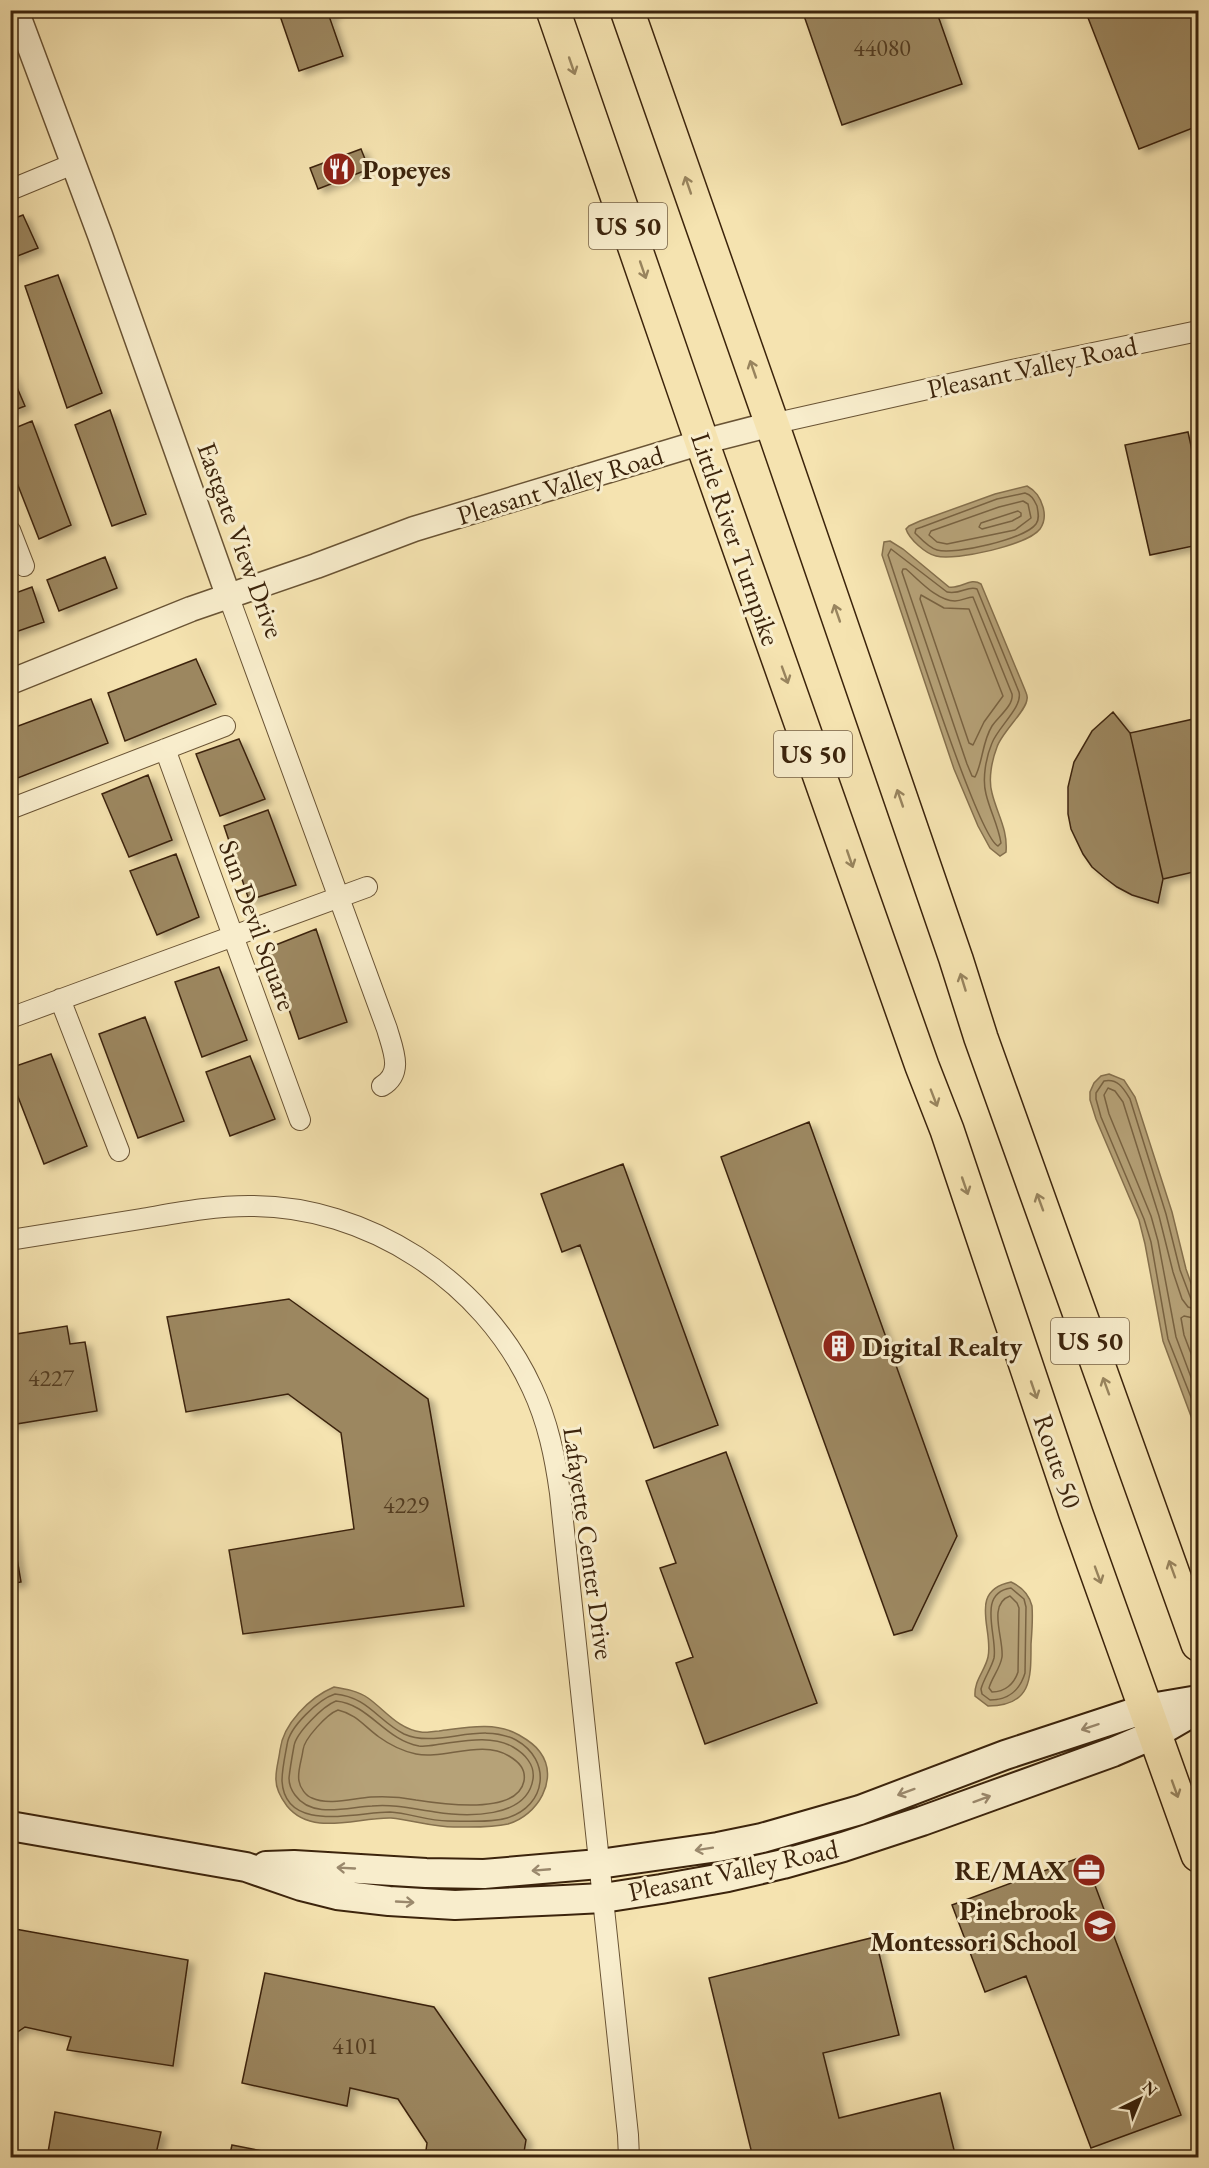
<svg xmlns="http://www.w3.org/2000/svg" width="1209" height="2168" viewBox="0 0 1209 2168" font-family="'EB Garamond',serif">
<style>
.water{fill:#b6a278;stroke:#85704d;stroke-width:1.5}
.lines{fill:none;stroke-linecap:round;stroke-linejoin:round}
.shore{stroke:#796342;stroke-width:1.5}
.building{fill:#9c8761;stroke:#3c240c;stroke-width:1.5;filter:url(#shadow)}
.minor-casing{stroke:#6a5435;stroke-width:22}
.tertiary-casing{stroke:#6a5435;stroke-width:27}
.secondary-casing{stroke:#3c240c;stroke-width:32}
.trunk-casing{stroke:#3c240c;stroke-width:36}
.minor{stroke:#f8edcc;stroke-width:20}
.tertiary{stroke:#f8edcc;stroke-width:24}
.secondary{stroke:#f8edcc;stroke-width:28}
.trunk{stroke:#f5e3b0;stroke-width:33}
.oneway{stroke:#98845e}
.oneway2{stroke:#9a886c}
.labels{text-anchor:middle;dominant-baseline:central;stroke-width:6;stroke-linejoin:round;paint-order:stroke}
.number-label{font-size:24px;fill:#543d21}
.shield{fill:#f8edcc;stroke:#746046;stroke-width:1.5}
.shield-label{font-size:26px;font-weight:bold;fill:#3c240c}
.poi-label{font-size:27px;font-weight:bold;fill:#3c240c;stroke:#f8edcc;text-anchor:start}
.street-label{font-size:27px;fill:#3c240c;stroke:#f8edcc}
</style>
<defs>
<filter id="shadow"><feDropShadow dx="6" dy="4" stdDeviation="3" flood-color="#0004"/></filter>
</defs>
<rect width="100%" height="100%" fill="#f5e3b0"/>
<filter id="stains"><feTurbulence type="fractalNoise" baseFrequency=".00333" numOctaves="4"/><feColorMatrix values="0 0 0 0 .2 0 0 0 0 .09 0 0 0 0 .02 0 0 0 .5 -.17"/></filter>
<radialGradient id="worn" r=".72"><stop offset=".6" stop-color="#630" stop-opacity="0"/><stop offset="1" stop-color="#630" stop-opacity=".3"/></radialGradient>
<path class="water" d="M 1027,486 C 1036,491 1040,497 1043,507 C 1045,514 1045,522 1040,529 C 1028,545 956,561 936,556 C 926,554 909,539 906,529 L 909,526 L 920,521 L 995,494 Z
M 890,541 L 903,549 L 949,587 C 962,589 970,577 981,584 L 1025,690 C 1026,693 1028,696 1027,699 C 1027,710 1002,732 997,747 C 992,760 988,779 992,793 C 997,814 1008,829 1006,852 L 1000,856 L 990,848 L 978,826 L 954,769 L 882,555 L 884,542 Z
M 1109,1074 L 1124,1080 L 1135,1097 L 1172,1212 L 1186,1269 L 1198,1303 L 1198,1435 L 1163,1341 L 1145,1244 L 1139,1220 L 1096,1119 L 1090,1100 L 1090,1092 L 1094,1083 L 1101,1076 Z
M 1011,1582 C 1022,1587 1029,1594 1032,1606 C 1033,1619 1032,1631 1031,1644 C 1031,1678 1032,1706 988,1706 L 975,1696 C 974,1680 985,1671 988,1657 C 994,1630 967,1591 1011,1582 Z
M 334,1687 C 346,1689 358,1691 368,1698 C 385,1710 398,1729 421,1732 C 426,1733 433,1731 439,1731 C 464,1728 495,1721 519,1735 C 526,1739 536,1746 540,1752 C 560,1779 537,1816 508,1824 C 491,1828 472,1827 454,1827 C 433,1827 412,1820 391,1818 C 357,1817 312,1837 287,1806 C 281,1798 275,1788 276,1777 C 276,1768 279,1759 280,1750 C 283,1724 310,1697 334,1687 Z"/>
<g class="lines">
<path class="shore" d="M 1025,493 C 1032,495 1034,500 1037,506 C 1038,512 1040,519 1036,524 C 1025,539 955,555 937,550 C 929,548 921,539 915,533 L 916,529 L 922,527 L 997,499 Z
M 1023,501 L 1028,504 L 1031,518 L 1015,530 L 947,544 L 937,542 L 929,535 L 931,531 L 999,507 Z
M 1018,511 L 1021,513 L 1021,516 L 1012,521 L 982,529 L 979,527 L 981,523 Z
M 891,549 L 947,592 C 961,595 968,585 977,589 L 1019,692 C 1023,707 998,727 992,743 C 986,757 982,779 986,794 C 990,811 998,825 1001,843 L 998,846 C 977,837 901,593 888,555 Z
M 903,569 L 906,569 C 919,580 937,601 955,601 C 962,601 967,597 973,597 L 1012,694 C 1014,705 998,717 992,726 C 982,742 983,762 975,777 L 972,776 L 967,764 L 902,572 Z
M 921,595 L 944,608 L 969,609 L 1003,696 L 984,722 L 973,745 L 969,743 L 920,599 Z
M 1198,1303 L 1191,1299 L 1180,1270 L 1166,1214 L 1130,1099 C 1124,1089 1118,1078 1104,1081 L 1096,1093 L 1096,1099 L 1101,1117 L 1144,1219 L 1151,1242 L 1168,1339 L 1198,1415
M 1198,1310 L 1188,1307 L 1182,1299 L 1173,1272 L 1159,1216 L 1123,1102 L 1115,1091 L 1108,1088 L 1104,1095 L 1109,1114 L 1151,1216 L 1158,1241 L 1176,1337 L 1198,1396
M 1198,1319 L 1184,1316 L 1181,1318 L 1184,1335 L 1198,1372
M 1011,1588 L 1024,1599 L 1026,1607 L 1025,1673 C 1020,1690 1008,1700 990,1700 L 982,1694 L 981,1689 C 984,1678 991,1669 994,1658 C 998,1637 976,1593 1011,1588 Z
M 1010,1596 L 1017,1603 L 1019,1608 L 1018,1672 C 1014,1684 1005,1692 992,1692 L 989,1688 C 992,1677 1000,1669 1002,1657 C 1004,1639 987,1604 1010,1596 Z
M 335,1694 C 368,1697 378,1721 404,1734 C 437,1749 480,1721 516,1740 C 552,1760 547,1806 507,1818 C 489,1823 467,1821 448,1821 C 428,1821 409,1813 390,1812 C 357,1812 285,1834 282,1781 C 282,1769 285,1756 287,1745 C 289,1727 319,1699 335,1694 Z
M 336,1701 C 369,1704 385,1740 419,1746 C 426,1747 434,1745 441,1744 C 464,1741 492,1735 513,1747 C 525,1754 535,1765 533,1779 C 527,1819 466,1817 435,1812 C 414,1809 394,1804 372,1806 C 348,1807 312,1819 295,1795 C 292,1791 289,1784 289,1778 C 290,1768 292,1757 294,1746 C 296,1733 323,1706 336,1701 Z
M 338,1710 C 356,1714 365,1727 379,1737 C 390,1745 402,1751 416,1754 C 443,1760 482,1739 509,1756 C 519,1762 526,1769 524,1781 C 517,1816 441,1804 416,1800 C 401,1797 387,1796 371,1797 C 354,1798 329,1806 312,1798 C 306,1796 300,1788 299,1781 C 297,1772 302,1759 303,1750 C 304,1739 327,1714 338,1710 Z"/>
</g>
<path class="building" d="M 278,10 L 335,10 L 336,13 L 329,16 L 343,56 L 299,71 Z
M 802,10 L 936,10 L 962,84 L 842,125 Z
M 1085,10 L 1198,10 L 1198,126 L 1139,149 Z
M 361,149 L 369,169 L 318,189 L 310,168 Z
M 23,215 L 38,248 L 10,259 L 10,220 Z
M 58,275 L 102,393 L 67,408 L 25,286 Z
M 10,371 L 25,406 L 10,412 Z
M 110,410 L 146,514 L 112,526 L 75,425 Z
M 32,421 L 71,525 L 39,539 L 10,465 L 10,430 Z
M 1188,432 L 1198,478 L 1198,545 L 1150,555 L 1125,445 Z
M 105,557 L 117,588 L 59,611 L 47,580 Z
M 32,587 L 44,622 L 10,634 L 10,595 Z
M 196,659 L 216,704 L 125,741 L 108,693 Z
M 91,699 L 108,743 L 10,781 L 10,729 Z
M 1113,712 L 1130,733 L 1163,879 L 1158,903 L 1132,895 L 1117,887 L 1105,878 L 1092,867 L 1083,854 L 1071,829 L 1068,814 L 1068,787 L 1074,762 L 1092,731 Z
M 1198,718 L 1198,871 L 1163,879 L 1130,733 Z
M 239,739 L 265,799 L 220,816 L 196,754 Z
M 148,775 L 172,840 L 129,857 L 102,794 Z
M 268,810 L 296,885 L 249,900 L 224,826 Z
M 176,854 L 199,917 L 157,935 L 130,871 Z
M 316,929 L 347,1022 L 299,1039 L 268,948 Z
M 219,967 L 247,1040 L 202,1057 L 175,982 Z
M 145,1017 L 184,1121 L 138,1138 L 99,1034 Z
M 51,1054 L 87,1146 L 44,1164 L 10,1076 L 10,1068 Z
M 250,1056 L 275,1119 L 230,1136 L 206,1072 Z
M 809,1122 L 957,1536 L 912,1630 L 894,1635 L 721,1157 Z
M 623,1164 L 718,1425 L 654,1448 L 580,1245 L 562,1252 L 541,1194 Z
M 289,1299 L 428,1399 L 464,1606 L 243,1634 L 229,1550 L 354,1529 L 341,1433 L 288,1394 L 186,1412 L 167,1317 Z
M 67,1326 L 70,1344 L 85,1342 L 97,1411 L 10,1425 L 10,1335 Z
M 726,1452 L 817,1703 L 705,1744 L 676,1663 L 693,1657 L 660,1568 L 676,1563 L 646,1481 Z
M 10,1517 L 21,1582 L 10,1584 Z
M 1084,1856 L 1181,2115 L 1091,2148 L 1026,1976 L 985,1992 L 952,1905 Z
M 15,1929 L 188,1960 L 173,2066 L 67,2050 L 71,2037 L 25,2027 L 10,2037 L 10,1932 Z
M 875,1937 L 899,2035 L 823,2053 L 839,2118 L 940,2093 L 956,2158 L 753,2158 L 709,1978 Z
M 265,1973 L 434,2007 L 526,2140 L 523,2158 L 425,2158 L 427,2143 L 398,2099 L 350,2088 L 347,2106 L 242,2083 Z
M 55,2112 L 161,2132 L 155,2158 L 47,2158 Z
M 232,2145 L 298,2158 L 229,2158 Z"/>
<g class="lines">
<g class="minor-casing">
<path id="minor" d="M 10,190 L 73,164
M 772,424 L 1012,370 L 1198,331
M 10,530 L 24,566
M 228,595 L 387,1029 C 393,1050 404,1073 382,1086
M 165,749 L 300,1120
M 10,809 L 225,726
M 60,999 L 119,1151
M 10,1018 L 367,887
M 10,1240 C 54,1233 97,1226 141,1219 C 177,1213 212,1206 249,1206 C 367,1205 483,1281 532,1388 C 548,1422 555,1457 560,1493 L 628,2135 L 629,2158"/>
</g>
<g class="tertiary-casing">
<path id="tertiary" d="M 16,10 L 100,235 L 228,595
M 10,682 L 191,609 L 316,566 L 414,529 L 702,442 L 772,424"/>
</g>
<g class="secondary-casing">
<path id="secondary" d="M 10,1826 L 246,1867 L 301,1886 L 337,1895 L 389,1901 L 455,1905 L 564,1900 L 603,1898 L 661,1889 L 728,1877 L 783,1864 L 843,1847 L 922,1821 L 1113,1752 L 1155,1734 L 1198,1709
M 266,1866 L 294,1865 L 426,1873 L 484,1874 L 599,1864 L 718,1847 L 762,1838 L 860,1810 L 1005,1755 L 1145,1709 L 1198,1700"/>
</g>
<g class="trunk-casing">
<path id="trunk" d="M 553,10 L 702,442 L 922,1066 L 947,1130 L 1076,1514 L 1198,1855
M 627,10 L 772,424 L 956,959 L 981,1038 L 1198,1644"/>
</g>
<use href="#minor" class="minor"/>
<use href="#tertiary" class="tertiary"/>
<use href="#secondary" class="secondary"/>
<use href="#trunk" class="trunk"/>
</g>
<defs><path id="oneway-shaft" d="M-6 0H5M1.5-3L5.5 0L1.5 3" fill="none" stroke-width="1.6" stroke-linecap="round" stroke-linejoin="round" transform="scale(1.5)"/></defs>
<g class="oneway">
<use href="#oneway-shaft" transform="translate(572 66) rotate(71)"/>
<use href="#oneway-shaft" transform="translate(688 185) rotate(-109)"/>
<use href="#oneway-shaft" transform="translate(643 270) rotate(71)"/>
<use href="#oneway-shaft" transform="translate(753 369) rotate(-109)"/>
<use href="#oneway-shaft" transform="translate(837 613) rotate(-109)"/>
<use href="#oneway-shaft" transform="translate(785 675) rotate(70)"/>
<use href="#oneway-shaft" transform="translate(900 798) rotate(-109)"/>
<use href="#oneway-shaft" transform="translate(850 859) rotate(71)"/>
<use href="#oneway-shaft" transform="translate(963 982) rotate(-107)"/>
<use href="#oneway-shaft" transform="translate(934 1098) rotate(69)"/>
<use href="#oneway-shaft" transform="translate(965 1186) rotate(71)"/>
<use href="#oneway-shaft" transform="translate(1040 1202) rotate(-110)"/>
<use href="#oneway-shaft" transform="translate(1106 1386) rotate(-110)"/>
<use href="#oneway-shaft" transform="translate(1034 1390) rotate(71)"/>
<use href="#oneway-shaft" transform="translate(1172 1569) rotate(-110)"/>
<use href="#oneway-shaft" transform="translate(1098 1575) rotate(70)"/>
<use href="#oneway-shaft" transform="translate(1175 1789) rotate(70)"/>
</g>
<g class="oneway2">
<use href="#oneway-shaft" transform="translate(1090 1727) rotate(162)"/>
<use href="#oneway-shaft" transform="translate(906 1792) rotate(160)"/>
<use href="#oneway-shaft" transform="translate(982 1799) rotate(-20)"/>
<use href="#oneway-shaft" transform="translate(704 1849) rotate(171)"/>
<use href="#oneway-shaft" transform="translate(346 1868) rotate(-177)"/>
<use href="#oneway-shaft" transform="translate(541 1870) rotate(175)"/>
<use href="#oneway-shaft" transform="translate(405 1902) rotate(3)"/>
</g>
<defs>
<g id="restaurant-disc" transform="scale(1.725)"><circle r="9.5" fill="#8f2418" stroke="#f8edcc"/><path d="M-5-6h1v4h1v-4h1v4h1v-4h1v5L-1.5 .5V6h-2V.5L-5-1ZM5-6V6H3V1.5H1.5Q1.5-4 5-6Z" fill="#fff"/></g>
<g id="building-disc" transform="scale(1.725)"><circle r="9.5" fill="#8f2418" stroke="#f8edcc"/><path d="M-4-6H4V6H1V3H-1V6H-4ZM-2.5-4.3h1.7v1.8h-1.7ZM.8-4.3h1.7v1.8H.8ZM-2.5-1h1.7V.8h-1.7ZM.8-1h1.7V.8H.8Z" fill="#fff"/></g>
<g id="office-disc" transform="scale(1.725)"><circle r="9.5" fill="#8f2418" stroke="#f8edcc"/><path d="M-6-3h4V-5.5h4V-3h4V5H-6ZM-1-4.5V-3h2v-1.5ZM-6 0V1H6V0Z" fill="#fff"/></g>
<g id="school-disc" transform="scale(1.725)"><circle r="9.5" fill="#8f2418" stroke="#f8edcc"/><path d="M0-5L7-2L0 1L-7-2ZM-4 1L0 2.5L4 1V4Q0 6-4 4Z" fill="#fff"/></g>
</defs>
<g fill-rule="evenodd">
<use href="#restaurant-disc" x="339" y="169"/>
<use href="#building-disc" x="839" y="1346"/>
<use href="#office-disc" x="1089" y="1870"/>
<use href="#school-disc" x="1100" y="1926"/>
</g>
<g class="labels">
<g class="number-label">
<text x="882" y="47">44080</text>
<text x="51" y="1377">4227</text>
<text x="406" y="1504">4229</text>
<text x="355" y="2045">4101</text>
</g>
<g class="shield">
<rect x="589" y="203" width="78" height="46" rx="4.5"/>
<rect x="774" y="731" width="78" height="46" rx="4.5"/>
<rect x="1051" y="1318" width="78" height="46" rx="4.5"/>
</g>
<g class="shield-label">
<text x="628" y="226">US 50</text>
<text x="813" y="754">US 50</text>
<text x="1090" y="1341">US 50</text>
</g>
<g class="poi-label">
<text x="362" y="169">Popeyes</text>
<text x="862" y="1346">Digital Realty</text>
<text x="1066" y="1870" text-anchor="end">RE/MAX</text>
<text x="1077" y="1910" text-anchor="end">Pinebrook<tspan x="1077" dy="31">Montessori School</tspan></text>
</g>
<g class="street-label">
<text transform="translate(1032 367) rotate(-12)">Pleasant Valley Road</text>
<text transform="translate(560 485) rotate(-17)">Pleasant Valley Road</text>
<text transform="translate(736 539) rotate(71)">Little River Turnpike</text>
<text transform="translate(241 540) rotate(70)">Eastgate View Drive</text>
<text transform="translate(258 925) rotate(70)">Sun Devil Square</text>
<text transform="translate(1058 1461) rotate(71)">Route 50</text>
<text transform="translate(589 1543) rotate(82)">Lafayette Center Drive</text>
<text transform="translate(733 1870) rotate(-12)">Pleasant Valley Road</text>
</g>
</g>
<rect width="1209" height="2168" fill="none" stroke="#f5e3b0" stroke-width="36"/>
<rect x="12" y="12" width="1185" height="2144" fill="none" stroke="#3c240c" stroke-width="3"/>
<rect x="18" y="18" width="1173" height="2132" fill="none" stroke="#3c240c" stroke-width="1.5"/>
<g transform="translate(1140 2099) rotate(43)" stroke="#f8edcc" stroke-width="4.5" paint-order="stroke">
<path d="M0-4.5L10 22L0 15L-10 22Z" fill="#3c240c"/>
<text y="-9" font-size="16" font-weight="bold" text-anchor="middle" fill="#3c240c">N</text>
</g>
<rect width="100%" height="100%" filter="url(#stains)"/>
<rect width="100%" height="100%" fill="url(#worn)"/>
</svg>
